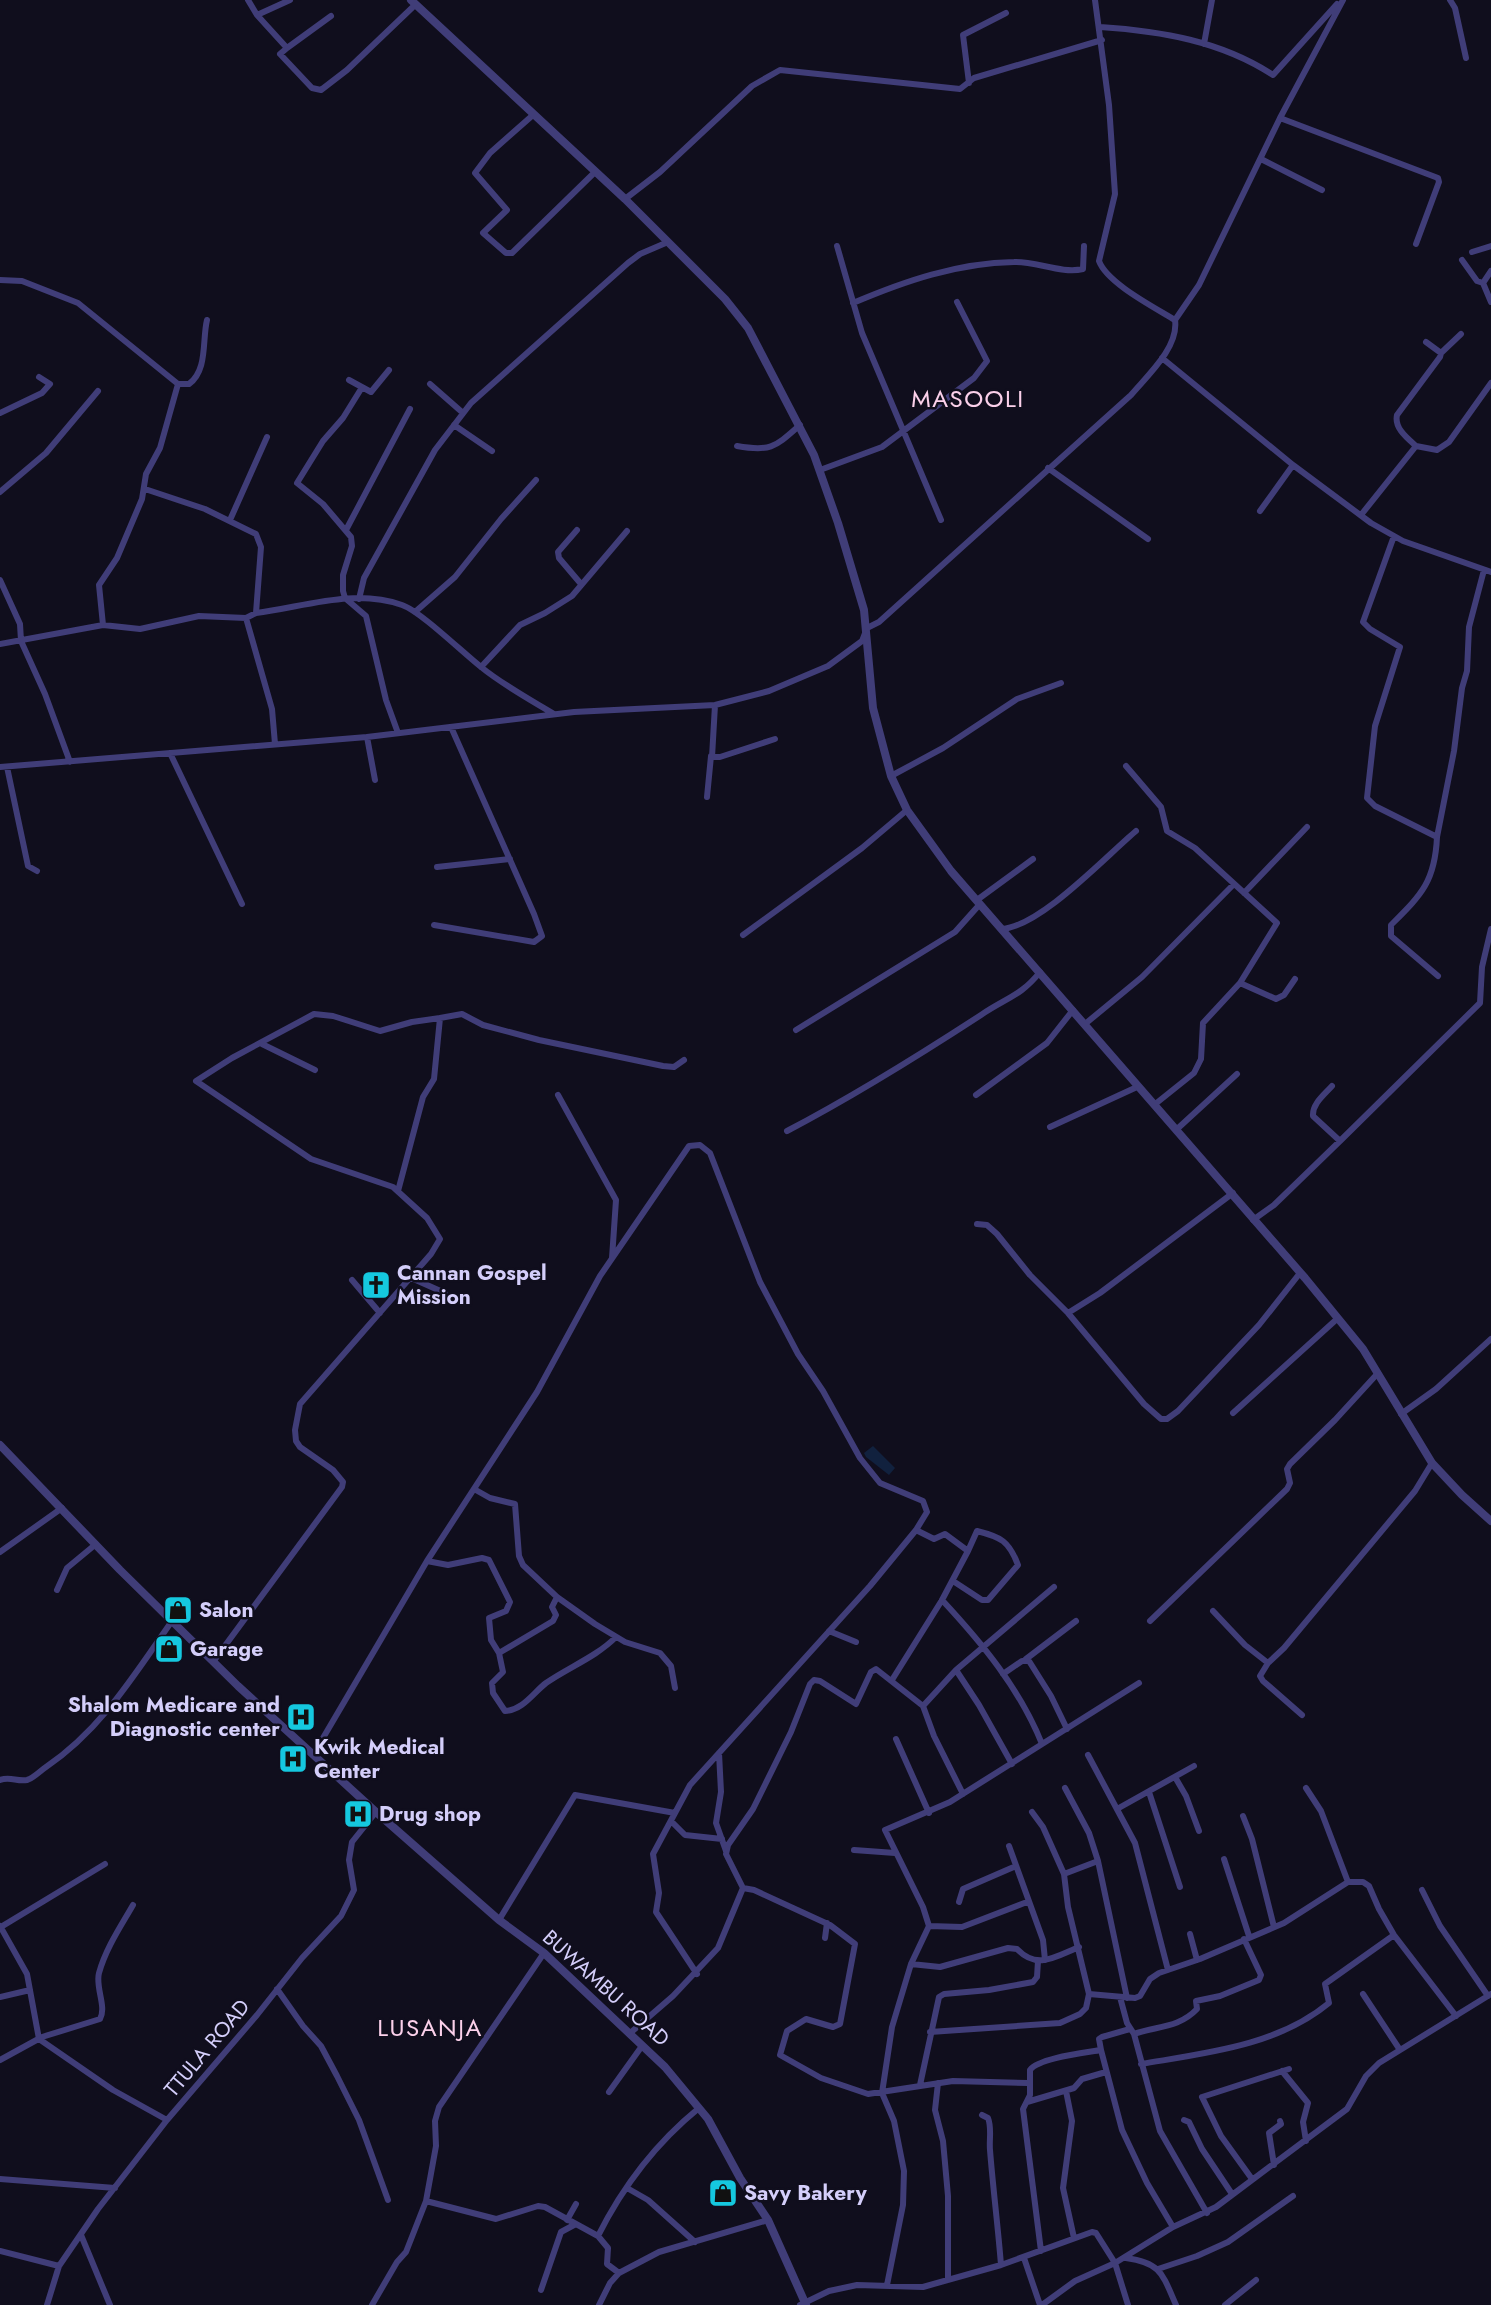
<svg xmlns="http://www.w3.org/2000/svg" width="1491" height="2305" viewBox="0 0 1491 2305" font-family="Jost,sans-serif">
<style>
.water{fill:#11213e}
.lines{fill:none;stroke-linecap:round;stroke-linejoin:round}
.minor{stroke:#403d78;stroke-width:6}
.tertiary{stroke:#403d78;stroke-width:8}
.labels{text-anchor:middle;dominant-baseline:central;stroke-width:5;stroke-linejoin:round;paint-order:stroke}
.poi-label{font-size:21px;font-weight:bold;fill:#d4cefa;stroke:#100e1d;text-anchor:start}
.street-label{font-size:21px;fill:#d4cefa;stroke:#100e1d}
.quarter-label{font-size:24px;letter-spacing:1.5px;fill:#fbd0ea;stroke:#100e1d}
</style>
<rect width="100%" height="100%" fill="#100e1d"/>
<path class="water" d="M 873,1446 L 895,1468 L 889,1475 L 866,1457 L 864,1453 Z"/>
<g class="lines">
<path class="minor" d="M 248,0 L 257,15 L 290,0
M 1095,0 L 1109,105 L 1115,194 L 1099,261 C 1107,283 1154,307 1175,320
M 1450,0 L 1455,8 L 1466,58
M 257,15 L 287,48 L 331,16
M 1100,27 C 1161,31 1221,41 1273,75 L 1337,4
M 1204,44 L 1212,0
M 287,48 L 280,54 L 312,88 L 321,90 L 347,70 L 416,4
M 969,83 L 963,35 L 1006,13
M 533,115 L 490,153 L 475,173 L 507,210 L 483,233 L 506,253 L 512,253 L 595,172
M 1280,118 L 1438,178 L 1439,182 L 1416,244
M 1261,159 L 1322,190
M 625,199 L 660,172 L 752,86 L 780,70 L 960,89 L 974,78 L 1102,40
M 837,246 L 862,333 L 941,520
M 1472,252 L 1491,246
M 1462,260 L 1477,281 L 1483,283
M 1491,271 L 1483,283 L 1491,302
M 0,280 L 22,281 L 78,303 L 178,384 L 160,448 L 146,474 L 142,499 L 117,558 L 99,585 L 103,625
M 853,303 C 905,281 957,263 1014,262 C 1036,261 1061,274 1083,269 L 1084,246
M 1441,353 L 1461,334
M 1162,358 L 1293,465 L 1371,523 L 1403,541 L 1491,572
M 349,380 L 371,392 L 389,370
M 178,384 L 189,384 C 208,370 202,340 207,320
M 430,384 L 463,413
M 361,389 L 343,418 L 323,441 L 297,483 L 323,504 L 351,537 L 352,546 L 343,575 L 343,591 L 345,598 L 366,616 L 386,700 L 398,733
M 0,413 L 42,393 L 50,384 L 39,377
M 454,425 L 492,451
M 737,446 C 771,452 775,447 800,425
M 1416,446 C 1407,438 1394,428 1397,415 L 1440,357 L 1441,353 L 1426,342
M 1048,468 L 1148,539
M 820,470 L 882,447 L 974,378 L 987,361 L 957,302
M 145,489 L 205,509 L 256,534 L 261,547 L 256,613
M 0,492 L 46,453 L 98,391
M 1260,511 L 1293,465
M 1361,515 L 1416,446 L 1437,450 L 1449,442 L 1491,383
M 230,520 L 267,437
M 346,530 L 410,409
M 577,530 L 558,552 L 559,558 L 581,584
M 1394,536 L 1363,622 L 1370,629 L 1400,647 L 1375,726 L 1367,798 L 1375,806 L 1437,837 L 1454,751 L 1462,688 L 1467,671 L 1469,627 L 1484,570
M 0,580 L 20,624 L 21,641 L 45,694 L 70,762
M 359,599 L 364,578 L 435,450 L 471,403 L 628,263 L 640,254 L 668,242
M 415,612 L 455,577 L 501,519 L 536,480
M 246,618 L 272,709 L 275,744
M 0,644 L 103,625 L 140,629 L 199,616 L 246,618 L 256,613 C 304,607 353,588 402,605 C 420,611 462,652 481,667 C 503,685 529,699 554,714
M 481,667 L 520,625 L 545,613 L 572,596 L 627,531
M 715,705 L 712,757 L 720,757 L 775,739
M 367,737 L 375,780
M 170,753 L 242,904
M 1126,766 L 1161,807 L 1167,831 L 1195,848 L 1277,923 L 1240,983 L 1203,1023 L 1201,1059 L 1194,1073 L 1154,1105
M 0,767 L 367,737 L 574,712 L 715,705 L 769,691 L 828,666 L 862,641 L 867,628 L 879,622 L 1131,395 C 1148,375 1179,347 1175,320 L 1199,285 L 1280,118 L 1343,0
M 7,767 L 28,866 L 37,871
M 891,776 L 943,748 L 1017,699 L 1061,683
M 707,797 L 711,756
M 1437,837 C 1435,882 1421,895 1391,925 L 1391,936 L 1438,976
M 437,867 L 510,859
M 1244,893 L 1307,827
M 977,900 L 1033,859
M 434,925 L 534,942 L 542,936 L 534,914 L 451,727
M 1002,929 C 1041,926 1105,857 1136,831
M 743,935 L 862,848 L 907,810
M 1240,983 L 1276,999 L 1284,995 L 1295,979
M 1085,1024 L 1142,977 L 1234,884
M 796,1030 L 955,932 L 980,904
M 262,1044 L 315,1070
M 558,1095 L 616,1200 L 612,1258
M 976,1095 L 1047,1043 L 1073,1010
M 1050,1127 L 1137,1087
M 1176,1130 L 1237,1074
M 787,1131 C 854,1096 918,1056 981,1015 C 1006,998 1021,996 1040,972
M 1340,1141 L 1480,1003 L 1482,967 L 1491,929
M 398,1191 L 423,1097 L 434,1079 L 440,1018 L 462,1014 L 483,1025 L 539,1040 L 663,1066 L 674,1067 L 684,1060
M 1253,1220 L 1274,1205 L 1340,1141 L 1313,1116 C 1312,1104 1324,1095 1332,1086
M 977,1224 L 987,1225 L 997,1234 L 1030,1275 L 1068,1313 L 1144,1404 L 1161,1419 L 1167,1419 L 1178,1411 L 1259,1325 L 1300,1273
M 409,1277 L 445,1293
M 352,1280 L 380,1313
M 1068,1313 L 1100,1293 L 1233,1193
M 1233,1413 L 1338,1318
M 1401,1414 L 1436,1389 L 1491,1339
M 474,1489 L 490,1498 L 515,1504 L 519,1556 L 523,1565 L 557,1597 L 595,1624 L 625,1642 L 660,1653 L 671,1666 L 675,1688
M 0,1552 L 62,1508
M 427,1561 L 448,1565 L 482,1558 L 489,1560 L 510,1602 L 506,1611 L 489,1618 L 491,1640 L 499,1653
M 953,1581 L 982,1600 L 988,1600 L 1018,1565 C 1009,1541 1001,1537 977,1531 L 968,1551
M 57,1590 L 67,1568 L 96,1544
M 557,1597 L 552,1607 L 556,1615 L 553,1621 L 499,1653 L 503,1672 L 492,1683 L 493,1693 L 505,1711 C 523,1710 533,1693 546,1683 C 569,1667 596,1657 616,1637
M 942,1600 C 982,1643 1020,1689 1042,1744
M 1213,1611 L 1245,1645 L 1268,1663 L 1260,1676 L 1263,1681 L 1302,1715
M 1150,1621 L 1287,1489 L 1290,1483 L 1287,1469 L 1290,1464 L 1335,1420 L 1378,1373
M 829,1631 L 856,1642
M 1026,1659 L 1076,1621
M 213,1662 L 342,1487 L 343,1482 L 333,1470 L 300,1447 L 296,1441 L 295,1430 L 300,1404 L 431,1254 L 440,1239 L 427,1218 L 393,1187 L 311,1159 L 196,1081 L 232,1058 L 314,1014 L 333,1016 L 380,1031 L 412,1022 L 440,1018
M 1268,1663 L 1284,1648 L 1415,1491 L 1432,1463
M 956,1670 L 979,1705 L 1012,1764
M 1003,1674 L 1022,1661 L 1029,1661 L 1051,1696 L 1067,1729
M 892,1680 L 942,1600 L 968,1551 L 945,1534 L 934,1539 L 916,1530
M 896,1739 L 929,1813
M 719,1753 L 721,1792 L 716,1823 L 726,1851
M 313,1755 L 427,1561 L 537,1392 L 600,1276 L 689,1146 L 700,1145 L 710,1153 L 760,1282 L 798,1354 L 823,1391 L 860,1458 L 880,1483 L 923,1501 L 927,1512 L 916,1530 L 870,1586 L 690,1785 L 653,1854 L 659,1893 L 656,1912 L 697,1974
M 1088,1755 L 1135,1843 L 1168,1970
M 1175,1777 L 1186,1796 L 1199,1831
M 0,1780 C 10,1776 17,1782 27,1780 C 34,1778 40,1771 46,1767 C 101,1730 134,1675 172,1621
M 1065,1788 L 1089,1833 L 1098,1861 L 1127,1998
M 1306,1788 L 1321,1811 L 1348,1882
M 1149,1792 L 1180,1887
M 963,1794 L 934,1736 L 923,1706 L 956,1670 L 1054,1587
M 1117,1809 L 1194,1766
M 1032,1812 L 1043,1827 L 1064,1874
M 1243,1816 L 1252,1839 L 1274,1927
M 671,1821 L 685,1835 L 722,1839
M 1009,1846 L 1043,1940 L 1045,1960
M 854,1850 L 895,1853
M 1224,1859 L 1249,1936
M 743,1888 L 726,1854 L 728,1845 L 753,1809 L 791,1732 L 810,1684 L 814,1680 L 820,1681 L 856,1704 L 871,1672 L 876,1669 L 923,1706
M 1422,1890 L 1440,1926 L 1488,1996
M 959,1902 L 963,1889 L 1016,1866
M 499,1920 L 575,1795 L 675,1813
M 0,1926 L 27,1974 L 39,2039 L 113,2090 L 167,2120
M 929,1926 L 962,1927 L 1027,1902
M 1,1927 L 105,1864
M 1190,1934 L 1197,1960
M 825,1938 L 827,1923
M 544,1953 L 439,2107 L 435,2121 L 436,2146 L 426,2201 L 496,2219 L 538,2206 L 545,2207 L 598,2236 L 608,2248 L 607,2264 L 619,2273 L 659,2252 L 768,2220
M 911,1964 L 940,1967 L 1008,1948 L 1017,1949 C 1037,1970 1055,1957 1079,1947
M 277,1989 L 303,2026 L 321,2046 L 337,2076 L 359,2120 L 388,2200
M 1089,1994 L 1135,1998 L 1140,1996 L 1150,1979 L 1159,1973 L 1200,1959 L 1284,1923 L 1348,1882 L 1363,1882 L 1369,1886 L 1379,1909 L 1394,1935 L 1456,2016
M 1363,1994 L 1400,2050
M 0,1997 L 30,1990
M 1120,1997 L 1127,2023 L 1134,2034 L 1160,2131 L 1207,2213
M 1130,2029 L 1102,2037 L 1099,2039 L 1101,2050 L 1122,2130 L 1147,2183 L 1173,2227
M 930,2032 L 1060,2023 L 1080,2014 L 1086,2008 L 1089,1994 L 1068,1907 L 1064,1874 L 1098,1861
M 629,2034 L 673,1996 L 718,1948 L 743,1888 L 754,1890 L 830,1925 L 855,1944 L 840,2024 L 833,2027 L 806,2019 L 787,2031 L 780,2055 L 821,2078 L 868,2094 L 953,2081 L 1028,2083
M 1134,2034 C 1157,2026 1179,2028 1197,2009 L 1196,2001 L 1220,1996 L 1259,1980 L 1261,1975 L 1244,1939
M 0,2060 L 42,2037 L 100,2019 C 107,2007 95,1987 99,1973 C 106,1948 121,1926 133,1905
M 1141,2064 C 1206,2053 1277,2046 1329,2003 L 1325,1984 L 1394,1935
M 1282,2071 L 1308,2103 L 1303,2122 L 1306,2141
M 938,2083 L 935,2110 L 943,2141 L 948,2196 L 948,2280
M 920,2085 L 939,1997 L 944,1994 L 989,1990 L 1033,1982 L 1037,1977 L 1038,1961
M 1066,2091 L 1072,2121 L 1063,2188 L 1074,2238
M 609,2092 L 642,2046
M 1027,2102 L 1074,2088 L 1082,2079 L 1106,2072
M 982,2115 L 988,2118 C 992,2128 989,2139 990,2150 C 993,2188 998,2227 1001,2265
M 1184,2120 L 1189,2122 L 1202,2149 L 1232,2194
M 1274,2165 L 1269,2133 L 1281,2124 L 1280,2121
M 0,2179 L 115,2188
M 1252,2179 L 1221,2136 L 1202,2097 L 1289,2069
M 627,2188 L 648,2200 L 695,2242
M 567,2220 L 576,2204
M 81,2235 L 110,2305
M 598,2236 C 623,2186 656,2143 699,2108
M 0,2251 L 59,2266
M 1041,2251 L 1023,2109 L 1030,2095 L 1030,2070 C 1039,2058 1084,2053 1101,2050
M 1024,2258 L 1040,2305
M 1126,2258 C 1161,2263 1162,2273 1176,2305
M 1158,2269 L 1197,2256 L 1228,2242 L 1293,2196
M 887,2285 L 903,2205 L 904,2171 L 894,2121 L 882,2093 L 892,2027 L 911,1964 L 929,1926 L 923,1907 L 885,1830 L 950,1802 L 1139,1683
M 541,2290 L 561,2232 L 574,2225
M 47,2305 L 59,2266 L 98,2209 L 167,2120 L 257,2015 L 302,1958 L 341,1916 L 354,1890 L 349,1860 L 352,1842 L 376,1812
M 372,2305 L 397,2262 L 406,2252 L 426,2201
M 599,2305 L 610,2283 L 619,2273
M 800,2305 L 829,2291 L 857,2285 L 923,2287 L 1001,2265 L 1092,2232 L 1096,2233 L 1115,2263 L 1128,2305
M 1042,2305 L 1075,2281 L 1115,2263 L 1173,2227 L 1216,2207 L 1347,2109 L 1366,2076 L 1379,2063 L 1491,1994
M 1225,2305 L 1256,2280"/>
<path class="tertiary" d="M 411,0 L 625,199 L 725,299 L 748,328 L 814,455 L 838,523 L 864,610 L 873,708 L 891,776 L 907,810 L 951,871 L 1305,1278 L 1363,1349 L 1432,1463 L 1462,1495 L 1491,1521
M 0,1445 L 120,1570 L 238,1686 L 376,1812 L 499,1920 L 544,1953 L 665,2067 L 708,2119 L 740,2178 L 768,2220 L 806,2305"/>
</g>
<defs>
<g id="church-square" transform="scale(1.5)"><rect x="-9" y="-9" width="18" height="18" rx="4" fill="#15c8df" stroke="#100e1d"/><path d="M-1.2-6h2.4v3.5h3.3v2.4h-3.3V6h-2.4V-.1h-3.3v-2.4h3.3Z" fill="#111"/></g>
<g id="shop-square" transform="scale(1.5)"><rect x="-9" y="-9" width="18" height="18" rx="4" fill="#15c8df" stroke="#100e1d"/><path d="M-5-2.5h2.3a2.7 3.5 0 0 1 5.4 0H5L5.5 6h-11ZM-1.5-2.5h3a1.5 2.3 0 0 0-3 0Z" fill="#111"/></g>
<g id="hospital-square" transform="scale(1.5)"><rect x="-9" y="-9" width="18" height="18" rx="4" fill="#15c8df" stroke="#100e1d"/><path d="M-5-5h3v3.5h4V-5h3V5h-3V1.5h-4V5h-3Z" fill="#111"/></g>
</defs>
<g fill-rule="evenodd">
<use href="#church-square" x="376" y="1285"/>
<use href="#shop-square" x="178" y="1610"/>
<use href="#shop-square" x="169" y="1649"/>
<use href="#hospital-square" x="301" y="1717"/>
<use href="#hospital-square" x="293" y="1759"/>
<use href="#hospital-square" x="358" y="1814"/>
<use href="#shop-square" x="723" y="2193"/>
</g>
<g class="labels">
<g class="poi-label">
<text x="397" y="1273">Cannan Gospel<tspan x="397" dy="24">Mission</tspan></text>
<text x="199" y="1610">Salon</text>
<text x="190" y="1649">Garage</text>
<text x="280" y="1705" text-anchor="end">Shalom Medicare and<tspan x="280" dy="24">Diagnostic center</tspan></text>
<text x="314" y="1747">Kwik Medical<tspan x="314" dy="24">Center</tspan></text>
<text x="379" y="1814">Drug shop</text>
<text x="744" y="2193">Savy Bakery</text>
</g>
<g class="street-label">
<text transform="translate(606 1988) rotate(42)">BUWAMBU ROAD</text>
<text transform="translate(207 2048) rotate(-50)">TTULA ROAD</text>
</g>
<g class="quarter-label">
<text x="968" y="398">MASOOLI</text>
<text x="430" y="2027">LUSANJA</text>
</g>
</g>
</svg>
